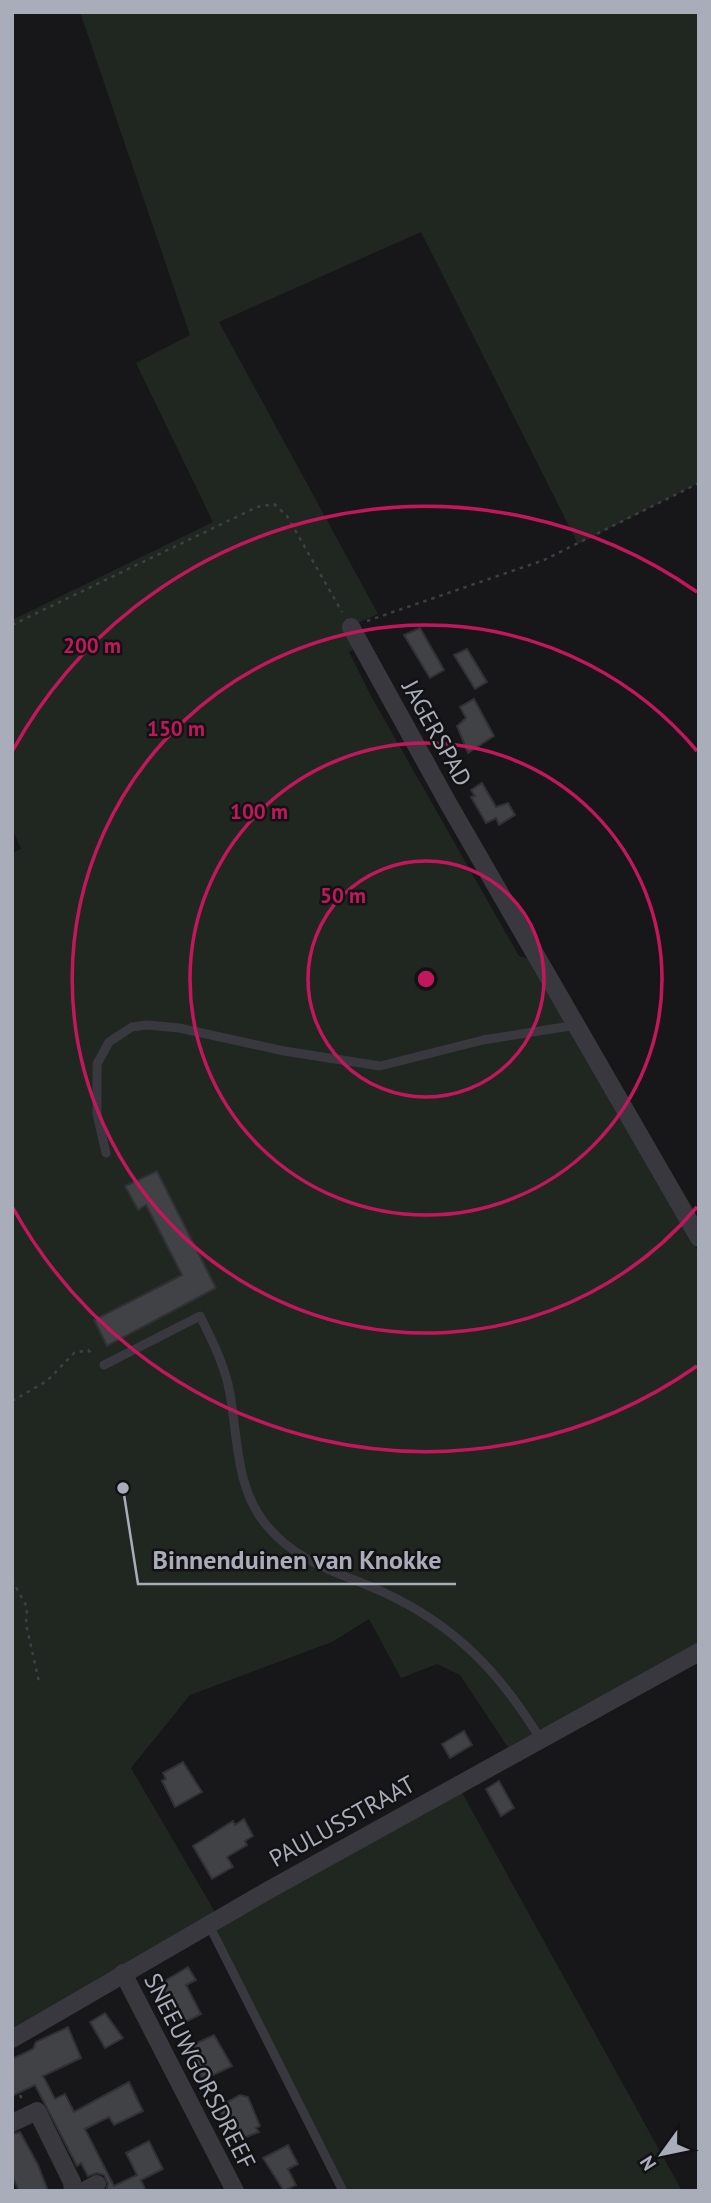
<svg xmlns="http://www.w3.org/2000/svg" width="711" height="2203" viewBox="0 0 711 2203" font-family="'PT Sans',sans-serif">
<style>
.green{fill:#1f2720}
.building{fill:#414246;stroke:#313135;stroke-width:2}
.lines{fill:none;stroke-linecap:round;stroke-linejoin:round}
.path{stroke:#3e3f45;stroke-width:2.5;stroke-dasharray:3.5 5;stroke-linecap:butt}
.lane{stroke:#38383e;stroke-width:9}
.street{stroke:#38383e;stroke-width:18}
.ring{fill:none;stroke:#c2185b;stroke-width:3.5}
.labels{text-anchor:middle;dominant-baseline:central;stroke-width:5;stroke-linejoin:round;paint-order:stroke}
.street-label{font-size:24px;fill:#a9adb9;stroke:#121214}
.centre{fill:#c2185b;stroke:#121214;stroke-width:3.5}
.ring-label{font-size:21px;text-anchor:middle;font-weight:bold;fill:#c2185b;stroke:#121214;stroke-width:5;stroke-linejoin:round;paint-order:stroke}
.leader{fill:none;stroke:#a9adb9;stroke-width:2.5}
.callout-dot{fill:#a9adb9;stroke:#121214;stroke-width:2.5}
.callout-label{font-size:26px;text-anchor:middle;font-weight:bold;fill:#a9adb9;stroke:#121214;stroke-width:5;stroke-linejoin:round;paint-order:stroke}
</style>
<rect width="100%" height="100%" fill="#171719"/>
<path class="green" d="M 80,12 L 699,12 L 699,483 L 578,544 L 421,232 L 219,322 L 378,614 L 347,628 L 353,650 L 349,652 L 371,696 L 519,956 L 529,959 L 699,1253 L 699,1657 L 519,1758 L 507,1746 L 460,1675 L 437,1664 L 401,1678 L 369,1619 L 332,1642 L 190,1695 L 131,1768 L 222,1924 L 460,1789 L 682,2191 L 348,2191 L 212,1930 L 12,2046 L 12,853 L 21,849 L 12,828 L 12,620 L 213,522 L 136,363 L 190,335 Z"/>
<path class="building" d="M 420,628 L 444,670 L 430,678 L 404,635 Z
M 467,649 L 487,682 L 475,689 L 454,655 Z
M 474,699 L 494,736 L 468,753 L 457,726 L 466,718 L 460,707 Z
M 482,783 L 496,807 L 508,803 L 515,815 L 499,825 L 496,818 L 486,823 L 471,797 L 475,796 L 471,790 Z
M 157,1171 L 216,1288 L 107,1346 L 94,1320 L 182,1275 L 146,1205 L 138,1210 L 125,1186 Z
M 464,1731 L 472,1745 L 450,1758 L 442,1744 Z
M 183,1762 L 202,1792 L 175,1807 L 162,1781 L 166,1779 L 163,1773 Z
M 499,1781 L 514,1808 L 501,1816 L 486,1789 Z
M 244,1819 L 253,1836 L 245,1841 L 247,1845 L 227,1857 L 233,1867 L 212,1879 L 193,1846 L 233,1821 L 235,1825 Z
M 188,1967 L 196,1980 L 186,1985 L 201,2014 L 178,2026 L 158,1985 Z
M 105,2013 L 123,2038 L 105,2048 L 90,2022 Z
M 68,2027 L 81,2058 L 43,2076 L 55,2099 L 65,2094 L 74,2112 L 129,2082 L 143,2111 L 114,2125 L 109,2117 L 85,2129 L 114,2186 L 137,2175 L 126,2153 L 149,2141 L 163,2169 L 141,2180 L 146,2191 L 106,2191 L 108,2184 L 104,2175 L 97,2173 L 88,2176 L 81,2163 L 77,2166 L 35,2085 L 12,2096 L 12,2059 L 33,2049 L 36,2042 Z
M 214,2035 L 232,2066 L 203,2080 L 186,2048 Z
M 240,2095 L 248,2097 L 260,2126 L 256,2128 L 259,2132 L 235,2141 L 218,2107 Z
M 20,2132 L 38,2165 L 48,2191 L 19,2191 L 12,2176 L 12,2134 Z
M 288,2145 L 298,2164 L 288,2169 L 296,2185 L 284,2191 L 263,2158 Z"/>
<g class="lines">
<path class="path" d="M 367,621 L 544,560 L 699,483
M 12,625 L 257,507 L 274,504 L 287,516 L 342,612
M 12,1401 L 47,1381 L 74,1353 L 88,1350 L 94,1356
M 12,1580 L 27,1607 L 26,1624 L 39,1682
M 12,2080 L 22,2099"/>
<path class="lane" d="M 106,1153 L 97,1114 L 97,1064 L 109,1042 L 132,1027 L 147,1025 L 179,1028 L 284,1051 L 380,1066 L 483,1040 L 577,1025
M 104,1365 L 200,1316 C 211,1338 222,1360 228,1384 C 239,1433 233,1485 267,1526 C 301,1566 340,1572 385,1593 C 456,1626 501,1674 541,1740
M 209,1925 L 343,2191"/>
<path class="street" d="M 351,627 L 448,803 L 699,1238
M 123,1973 L 235,2191
M 12,2039 L 267,1891 L 699,1652
M 12,2123 L 37,2111 L 72,2182 L 73,2191
M 84,2191 L 97,2184"/>
</g>
<g class="ring">
<circle cx="426" cy="979" r="118"/>
<circle cx="426" cy="979" r="236"/>
<path d="M697 1207A354 354 0 1 1 697 751"/>
<path d="M697 1366A472 472 0 0 1 13 1208M13 750A472 472 0 0 1 697 592"/>
</g>
<g class="labels">
<g class="street-label">
<text transform="translate(437 733) rotate(61)">JAGERSPAD</text>
<text transform="translate(342 1821) rotate(-29)">PAULUSSTRAAT</text>
<text transform="translate(200 2071) rotate(63)">SNEEUWGORSDREEF</text>
</g>
</g>
<circle cx="426" cy="979" r="10" class="centre"/>
<g class="ring-label">
<text x="92" y="653">200 m</text>
<text x="176" y="736">150 m</text>
<text x="259" y="819">100 m</text>
<text x="343" y="903">50 m</text>
</g>
<path class="leader" d="M123 1488L138 1584H456"/>
<circle class="callout-dot" cx="123" cy="1488" r="7"/>
<g class="callout-label">
<text x="297" y="1569">Binnenduinen van Knokke</text>
</g>
<rect width="711" height="2203" fill="none" stroke="#a9adb9" stroke-width="28"/>
<g transform="translate(662 2154) rotate(237)" stroke="#121214" stroke-width="5" paint-order="stroke">
<path d="M0-5L12 26L0 18L-12 26Z" fill="#a9adb9"/>
<text y="-10" font-size="19" font-weight="bold" text-anchor="middle" fill="#a9adb9">N</text>
</g>
</svg>
